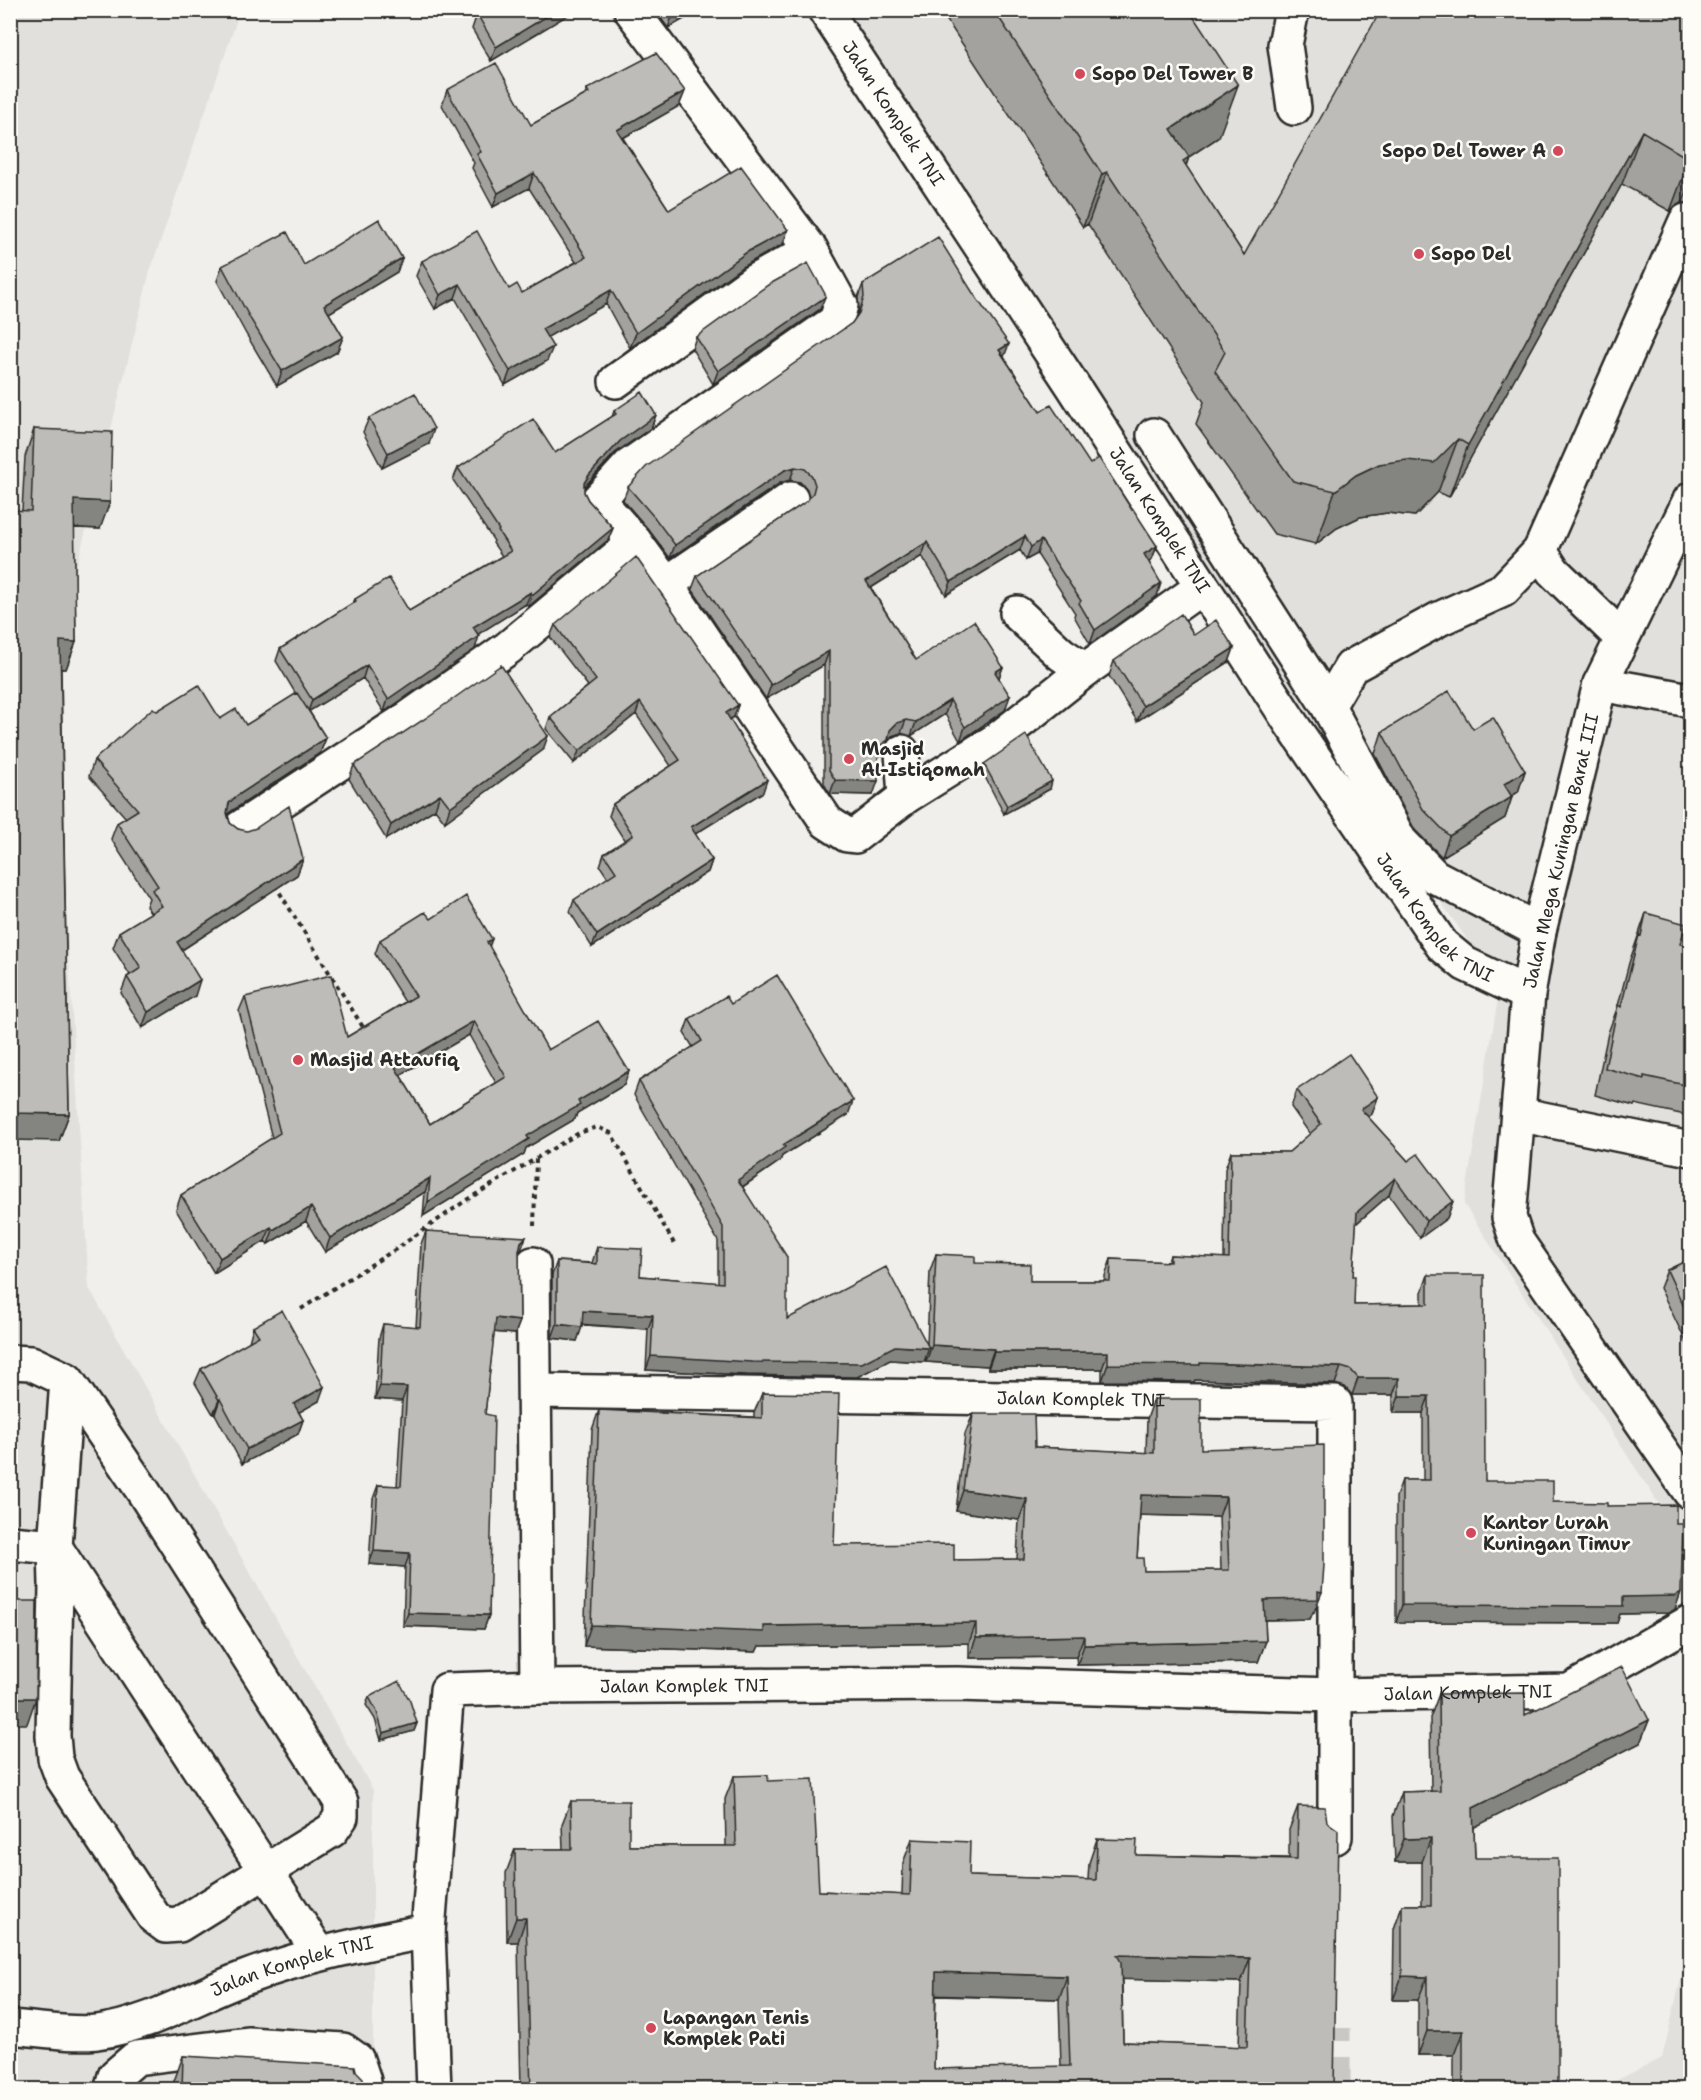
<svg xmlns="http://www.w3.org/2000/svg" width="1701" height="2100" viewBox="0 0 1701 2100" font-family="'Shantell Sans',sans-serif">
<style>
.built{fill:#e1e0dc}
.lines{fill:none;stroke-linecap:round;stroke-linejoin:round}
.minor-tunnel{stroke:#c9c8c5;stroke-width:33;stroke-dasharray:33 16;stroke-linecap:butt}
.minor-casing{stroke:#2b2b2b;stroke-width:38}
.path{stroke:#2b2b2b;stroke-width:4;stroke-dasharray:4.5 4.5;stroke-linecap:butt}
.minor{stroke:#fdfcf7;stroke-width:33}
.wall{fill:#a3a29e;stroke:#2b2b2b;stroke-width:1.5;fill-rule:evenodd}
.shaded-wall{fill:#848481;stroke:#2b2b2b;stroke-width:1.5}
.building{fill:#bdbcb8;stroke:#2b2b2b;stroke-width:1.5;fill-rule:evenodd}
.poi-dot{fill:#d1495b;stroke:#fdfcf7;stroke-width:2}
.labels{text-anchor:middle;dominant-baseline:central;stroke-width:5;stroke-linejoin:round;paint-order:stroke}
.poi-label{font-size:18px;font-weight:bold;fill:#2b2b2b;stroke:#fdfcf7;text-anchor:start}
.street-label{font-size:18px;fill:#2b2b2b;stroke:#fdfcf7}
</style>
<rect width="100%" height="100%" fill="#f0efeb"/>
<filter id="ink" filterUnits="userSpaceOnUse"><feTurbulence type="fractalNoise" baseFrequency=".0167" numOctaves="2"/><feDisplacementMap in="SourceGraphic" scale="12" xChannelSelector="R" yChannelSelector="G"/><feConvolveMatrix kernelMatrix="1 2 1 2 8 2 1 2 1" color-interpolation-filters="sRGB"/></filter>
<g filter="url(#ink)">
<path class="built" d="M 11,11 L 240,11 L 150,271 L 51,671 L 89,1288 L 373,1790 L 373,2089 L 11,2090 Z
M 812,11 L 1690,11 L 1690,1552 L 1464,1204 L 1500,986 Z
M 1690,1941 L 1690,2089 L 1599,2089 L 1662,2058 Z"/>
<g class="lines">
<path class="minor-tunnel" d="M 1334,2090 L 1334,2028"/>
<g class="minor-casing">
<g id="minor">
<path d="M 631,10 L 811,250 L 841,305 L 836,321 L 629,466 L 598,500 L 635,542 L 666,584 L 827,822 L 847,835 L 855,836 L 905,797 L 998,739 L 1085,670 L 1202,587"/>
<path id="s1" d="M 825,10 L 1073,386 L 1292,725 L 1442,945 L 1465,964 L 1528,994"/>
<path d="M 1292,10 L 1285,45 L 1294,108"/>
<path d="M 616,381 L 753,282 L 811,250"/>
<path d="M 1154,435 L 1328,706 L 1400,841 L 1434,876 L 1539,931"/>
<path d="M 1690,500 L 1600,684 L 1539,931 L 1528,994 L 1509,1217 L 1517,1241 L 1690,1492"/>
<path d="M 666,584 L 791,499"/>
<path d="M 1017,613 L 1061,654 L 1085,670"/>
<path d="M 1622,638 L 1553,571 L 1540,551 L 1686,221"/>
<path d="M 1600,684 L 1690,700"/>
<path d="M 1328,706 L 1351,667 L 1439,619 L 1503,590 L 1540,551"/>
<path d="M 902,752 L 905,797"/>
<path d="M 240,828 L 410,717 L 508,648 L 635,542"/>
<path d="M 1518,1114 L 1690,1149"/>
<path d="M 533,1264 L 537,1687"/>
<path d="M 10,1362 L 31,1363 L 67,1380 L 143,1491 L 341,1802 L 341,1817 L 332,1830 L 179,1925 L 166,1926 L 154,1917 L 62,1777 L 55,1758 L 53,1736 L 56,1585 L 55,1547 L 67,1380"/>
<path id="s2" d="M 535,1391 L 1335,1403 L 1335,1837"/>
<path d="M 10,1543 L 55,1547 L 319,1953"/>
<path id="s3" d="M 10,2027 C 39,2029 69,2035 97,2032 C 151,2025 197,1995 247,1977 C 306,1955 366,1943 428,1931"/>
<path d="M 111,2090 L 115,2076 L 136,2058 L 248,2044 L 343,2050 L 357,2060 L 364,2081 L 363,2090"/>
<path id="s4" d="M 434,2090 L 428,1931 L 447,1690 L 537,1687 L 957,1684 L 1335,1695 L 1569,1691 L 1690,1622"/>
</g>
</g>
<path class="path" d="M 275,885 L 366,1032
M 534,1226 L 536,1159
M 301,1309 L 396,1249 L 468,1199 L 579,1133 L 597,1127 L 611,1133 L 676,1247"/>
<use href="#minor" class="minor"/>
</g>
<path class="wall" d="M 483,10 L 576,10 L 491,61 L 472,29 L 477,14 Z
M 655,10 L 700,10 L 668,28 Z
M 940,10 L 1189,10 L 1219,137 L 1189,157 L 1186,166 L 1244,255 L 1690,10 L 1690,204 L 1683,202 L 1675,206 L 1670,211 L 1622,184 L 1449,497 L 1438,492 L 1415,516 L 1387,513 L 1360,517 L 1337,528 L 1316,544 L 1274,534 L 1196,424 L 1204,402 L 1088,224 L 1083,227 Z
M 587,89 L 685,91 L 679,106 L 623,138 L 669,210 L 783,244 L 742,267 L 630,348 L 606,304 L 547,337 L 547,361 L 505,385 L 455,298 L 435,309 L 416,276 L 422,261 L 522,293 L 576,262 L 529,188 L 493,207 L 472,168 L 474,163 L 442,105 L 447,90 L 531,125 L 585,95 Z
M 402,258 L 397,272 L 329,313 L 343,337 L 337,352 L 277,386 L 246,334 L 217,281 L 222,266 L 304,265 Z
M 863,284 L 1004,357 L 1040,412 L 1090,464 L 1132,510 L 1157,546 L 1152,559 L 1149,561 L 1157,596 L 1090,644 L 1074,616 L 1075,613 L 1037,554 L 1026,560 L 1020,550 L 946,595 L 922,556 L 871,588 L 916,660 L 1003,667 L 999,678 L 1005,710 L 960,741 L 945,714 L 911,736 L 901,733 L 892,736 L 888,740 L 883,754 L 878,757 L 873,795 L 830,794 L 824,784 L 824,665 L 766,699 L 692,589 L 697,576 L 807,501 L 809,497 L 807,489 L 800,482 L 790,480 L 780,483 L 670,558 L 649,530 L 623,500 L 628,487 L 852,323 L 858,315 L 859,311 L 858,297 Z
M 820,309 L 713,384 L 692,349 L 696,337 Z
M 614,411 L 656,415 L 651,428 L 615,453 L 584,487 L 584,492 L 588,500 L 613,528 L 608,540 L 528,607 L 526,604 L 478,634 L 475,649 L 384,712 L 363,678 L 309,711 L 326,738 L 320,753 L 230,812 L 228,815 L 230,823 L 238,829 L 303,859 L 297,875 L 182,950 L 195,996 L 142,1028 L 121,993 L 127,977 L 130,975 L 113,948 L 119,932 L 151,913 L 146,906 L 149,898 L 111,839 L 117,823 L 126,818 L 89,776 L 94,760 L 157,711 L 220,719 L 246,725 L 296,694 L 276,661 L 280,649 L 353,603 L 355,599 L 409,611 L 502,556 L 493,543 L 494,541 L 453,480 L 458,468 L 555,453 L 612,417 Z
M 369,418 L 429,444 L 382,468 L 363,432 Z
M 34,429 L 100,529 L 74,528 L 76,642 L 66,669 L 61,669 L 69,1114 L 59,1141 L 22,510 L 25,457 Z
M 555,625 L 738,705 L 734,717 L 730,720 L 763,792 L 695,834 L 712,860 L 708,872 L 592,947 L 570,912 L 574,900 L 608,878 L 600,866 L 604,854 L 625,841 L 609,816 L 613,804 L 671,766 L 636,714 L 574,763 L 546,729 L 550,717 L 588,686 L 550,637 Z
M 1194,635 L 1234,648 L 1229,662 L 1137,721 L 1109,676 L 1114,661 Z
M 1473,729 L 1525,771 L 1518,792 L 1512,796 L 1512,797 L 1505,818 L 1442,857 L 1415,830 L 1375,754 L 1382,732 Z
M 543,750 L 445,822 L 435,809 L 386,839 L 349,779 L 354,765 Z
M 984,764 L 1050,789 L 1004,814 L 982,771 Z
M 1646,913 L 1680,944 L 1690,946 L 1690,1116 L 1635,1104 L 1634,1106 L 1595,1095 L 1608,1033 L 1618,1006 L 1629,963 Z
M 431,919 L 489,947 L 548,1050 L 629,1071 L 624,1085 L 577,1113 L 575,1119 L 526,1148 L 524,1154 L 423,1216 L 425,1192 L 325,1252 L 306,1221 L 268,1244 L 265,1241 L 214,1273 L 176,1210 L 181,1195 L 272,1138 L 239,1011 L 245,997 L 347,1037 L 405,1002 L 375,954 L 380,940 ZM 469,1035 L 496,1083 L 430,1124 L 400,1075 Z
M 731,1004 L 848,1115 L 782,1156 L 780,1161 L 743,1187 L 787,1319 L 927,1344 L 930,1271 L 936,1254 L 975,1263 L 1030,1281 L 1105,1281 L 1105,1276 L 1111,1259 L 1168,1262 L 1170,1255 L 1224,1258 L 1225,1169 L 1231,1152 L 1289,1152 L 1310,1134 L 1291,1107 L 1297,1090 L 1378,1097 L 1372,1114 L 1368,1117 L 1408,1161 L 1453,1201 L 1447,1218 L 1420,1238 L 1389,1195 L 1356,1224 L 1353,1276 L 1354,1305 L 1422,1304 L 1422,1292 L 1428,1275 L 1485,1481 L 1553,1502 L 1607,1506 L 1676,1524 L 1681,1592 L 1675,1609 L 1669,1613 L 1620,1614 L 1617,1623 L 1396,1622 L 1396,1497 L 1402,1480 L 1423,1480 L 1423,1413 L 1393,1413 L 1393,1395 L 1352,1395 L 1345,1387 L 1335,1384 L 1195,1380 L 1194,1382 L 1102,1381 L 1102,1369 L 988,1369 L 988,1366 L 926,1362 L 926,1357 L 924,1362 L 890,1360 L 857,1377 L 747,1375 L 646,1370 L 648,1329 L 582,1325 L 577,1341 L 552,1338 L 552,1275 L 557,1261 L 592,1263 L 597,1247 L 640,1276 L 718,1283 L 718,1241 L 634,1095 L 639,1081 L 693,1047 L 684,1033 L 689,1019 Z
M 426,1231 L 521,1250 L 519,1252 L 520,1321 L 515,1334 L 494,1332 L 485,1414 L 489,1615 L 484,1629 L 403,1626 L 405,1567 L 369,1564 L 373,1499 L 378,1485 L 397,1486 L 402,1401 L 375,1399 L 379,1338 L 383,1324 L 416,1327 L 421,1244 Z
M 1690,1259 L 1690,1350 L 1660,1288 L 1667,1270 Z
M 253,1327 L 319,1401 L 299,1412 L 303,1420 L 298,1434 L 242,1464 L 215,1414 L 213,1414 L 195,1383 L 201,1369 L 249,1342 Z
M 762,1393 L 834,1545 L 954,1560 L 1017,1559 L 1019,1520 L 956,1511 L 965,1434 L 973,1414 L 1035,1447 L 1146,1453 L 1147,1419 L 1154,1399 L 1201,1449 L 1314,1612 L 1313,1612 L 1310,1619 L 1265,1620 L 1266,1641 L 1258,1662 L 1077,1665 L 1076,1657 L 969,1658 L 969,1643 L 759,1646 L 756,1652 L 584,1646 L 592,1430 L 599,1410 L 754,1417 L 754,1413 ZM 1140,1515 L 1219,1517 L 1221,1570 L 1144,1571 L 1137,1558 Z
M 1439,1694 L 1525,1715 L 1649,1720 L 1640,1743 L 1474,1827 L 1475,1858 L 1558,2084 L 1556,2090 L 1454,2090 L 1454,2055 L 1418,2055 L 1418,2000 L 1393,2000 L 1394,1929 L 1402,1905 L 1422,1905 L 1422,1862 L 1395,1862 L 1393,1816 L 1402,1792 L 1431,1791 L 1430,1718 Z
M 369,1697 L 417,1723 L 414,1731 L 381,1740 L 375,1719 L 366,1705 Z
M 734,1776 L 768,1781 L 819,1891 L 902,1895 L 903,1863 L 912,1839 L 969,1876 L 1088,1880 L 1089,1863 L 1097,1839 L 1136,1855 L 1289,1858 L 1289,1830 L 1298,1806 L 1334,2090 L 521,2090 L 518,1942 L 507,1942 L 506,1873 L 515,1849 L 563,1849 L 562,1824 L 571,1801 L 629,1846 L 726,1846 L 725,1799 ZM 1122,1979 L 1241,1982 L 1239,2047 L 1123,2042 ZM 936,1996 L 1059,1999 L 1061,2067 L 934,2069 Z
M 183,2056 L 356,2071 L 363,2090 L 173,2090 L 173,2084 Z"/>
<path class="shaded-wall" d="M 557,10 L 576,10 L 491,61 L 496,47 Z
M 679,10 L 700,10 L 668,28 L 673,14 Z
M 1238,85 L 1219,137 L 1151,182 L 1171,129 Z
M 685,91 L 679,106 L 612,144 L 617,130 Z
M 1642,131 L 1622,184 L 1449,497 L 1468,445 Z
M 1189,157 L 1170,210 L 1183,161 Z
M 1690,158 L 1690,183 L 1683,202 L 1675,206 L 1670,211 Z
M 1107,172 L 1088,224 L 1083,227 L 1102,174 Z
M 534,173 L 529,188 L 493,207 L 498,193 Z
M 788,230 L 783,244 L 742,267 L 630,348 L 636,333 L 747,252 Z
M 402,258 L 397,272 L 319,319 L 324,305 Z
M 460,284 L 455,298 L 435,309 L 440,295 Z
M 611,290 L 606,304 L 537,343 L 542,329 Z
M 825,297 L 820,309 L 713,384 L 718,371 Z
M 343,337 L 337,352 L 277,386 L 282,371 Z
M 1009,344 L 1004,357 L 999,350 Z
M 553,347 L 547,361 L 505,385 L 510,371 Z
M 656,415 L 651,428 L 615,453 L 584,487 L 584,483 L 589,475 L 620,441 Z
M 434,429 L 429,444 L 382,468 L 388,453 Z
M 1458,439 L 1438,492 L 1415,516 L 1387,513 L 1360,517 L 1337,528 L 1316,544 L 1335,491 L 1356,475 L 1379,464 Z
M 795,467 L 790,480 L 780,483 L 670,558 L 675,545 L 785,470 Z
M 74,500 L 110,502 L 100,529 L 64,527 Z
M 613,528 L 608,540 L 528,607 L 532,595 Z
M 1025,536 L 1020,550 L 946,595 L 951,582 Z
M 1041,540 L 1037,554 L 1026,560 L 1031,547 Z
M 927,542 L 922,556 L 861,594 L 866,581 Z
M 1157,546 L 1152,559 L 1139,567 L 1144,554 Z
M 1161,583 L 1157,596 L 1090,644 L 1095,630 Z
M 531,592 L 526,604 L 469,640 L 473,627 Z
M 479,636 L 475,649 L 384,712 L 388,699 Z
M 60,641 L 76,642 L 66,669 L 50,668 Z
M 1234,648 L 1229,662 L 1137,721 L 1143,706 Z
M 829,651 L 824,665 L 766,699 L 771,685 Z
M 367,665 L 363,678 L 308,712 L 312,700 Z
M 1003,667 L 998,680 L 995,672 Z
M 1010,696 L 1005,710 L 960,741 L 965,727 Z
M 950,700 L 945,714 L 911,736 L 916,722 Z
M 640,702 L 636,714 L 574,763 L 579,751 Z
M 738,705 L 734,717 L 721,725 L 726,713 Z
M 906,720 L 901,733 L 892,736 L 888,741 L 883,754 L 873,760 L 878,747 L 890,730 L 897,723 Z
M 548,736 L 543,750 L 445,822 L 450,807 Z
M 326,738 L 320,753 L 230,812 L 224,819 L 229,803 L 235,797 Z
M 1525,771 L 1518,792 L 1497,805 L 1504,784 Z
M 767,780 L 763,792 L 687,839 L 691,827 Z
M 835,780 L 878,781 L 873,795 L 830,794 Z
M 1052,781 L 1050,789 L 1004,814 L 1007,806 Z
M 440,794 L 435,809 L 386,839 L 391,825 Z
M 1512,797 L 1505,818 L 1442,857 L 1449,836 Z
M 303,859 L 297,875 L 171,957 L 177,942 Z
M 712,860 L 708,872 L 592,947 L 597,935 Z
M 492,939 L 487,953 L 487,942 Z
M 200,980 L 195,996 L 142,1028 L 148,1012 Z
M 474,1021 L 469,1035 L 390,1081 L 395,1067 Z
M 629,1071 L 624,1085 L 577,1113 L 575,1119 L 526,1148 L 524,1154 L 423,1216 L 428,1202 L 578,1101 Z
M 1378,1097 L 1372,1114 L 1355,1126 L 1361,1109 Z
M 853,1101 L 848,1115 L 782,1156 L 780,1161 L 733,1193 L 738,1180 L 783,1145 Z
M 10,1113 L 69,1114 L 59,1141 L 10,1140 Z
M 430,1178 L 425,1192 L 325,1252 L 330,1238 Z
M 1395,1178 L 1389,1195 L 1350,1229 L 1357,1212 Z
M 1453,1201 L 1447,1218 L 1420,1238 L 1426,1221 Z
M 311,1207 L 306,1221 L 268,1244 L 273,1230 Z
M 271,1227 L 265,1241 L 214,1273 L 220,1258 Z
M 526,1237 L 521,1250 L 516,1255 L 521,1242 Z
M 583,1311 L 653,1315 L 648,1329 L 578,1324 Z
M 496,1318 L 520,1321 L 515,1334 L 491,1332 Z
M 557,1324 L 582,1327 L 577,1341 L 552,1338 Z
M 932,1345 L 994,1349 L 988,1366 L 926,1362 Z
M 895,1346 L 929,1348 L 924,1362 L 890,1360 L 857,1377 L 747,1375 L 646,1370 L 651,1356 Z
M 994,1352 L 1108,1352 L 1102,1369 L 988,1369 Z
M 1200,1363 L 1341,1367 L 1335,1384 L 1195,1380 L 1194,1382 L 1102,1381 L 1108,1364 Z
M 1358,1378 L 1399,1378 L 1393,1395 L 1352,1395 Z
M 380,1386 L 407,1387 L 402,1401 L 375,1399 Z
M 324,1387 L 319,1401 L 289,1418 L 294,1404 Z
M 1399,1396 L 1429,1396 L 1423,1413 L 1393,1413 Z
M 220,1399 L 215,1414 L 213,1414 L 219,1400 Z
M 303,1420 L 298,1434 L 242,1464 L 247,1449 Z
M 963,1490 L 1027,1499 L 1019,1520 L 956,1511 Z
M 1141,1495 L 1226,1497 L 1219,1517 L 1134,1515 Z
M 374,1551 L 410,1553 L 405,1567 L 369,1564 Z
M 1318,1591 L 1322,1592 L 1314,1612 L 1313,1612 L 1310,1619 L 1257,1620 L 1264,1600 Z
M 1681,1592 L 1675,1609 L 1669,1613 L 1620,1614 L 1617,1623 L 1396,1622 L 1402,1605 L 1623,1597 Z
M 408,1613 L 489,1615 L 484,1629 L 403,1626 Z
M 976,1623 L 969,1643 L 759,1646 L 756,1652 L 584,1646 L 591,1625 L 764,1626 Z
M 1084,1636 L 1076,1657 L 969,1658 L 976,1638 Z
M 1266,1641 L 1258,1662 L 1077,1665 L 1084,1645 Z
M 10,1698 L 36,1698 L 27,1724 L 10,1724 Z
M 1649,1720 L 1640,1743 L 1465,1832 L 1473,1808 Z
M 417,1723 L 414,1731 L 381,1740 L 383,1733 Z
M 1431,1838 L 1422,1862 L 1395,1862 L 1404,1839 Z
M 516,1918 L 526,1918 L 518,1942 L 507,1942 Z
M 1117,1955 L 1250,1958 L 1241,1982 L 1108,1979 Z
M 936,1972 L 1067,1976 L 1059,1999 L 927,1995 Z
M 1402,1976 L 1427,1977 L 1418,2000 L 1393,2000 Z
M 1427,2031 L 1463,2031 L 1454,2055 L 1418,2055 Z
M 1517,2083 L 1558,2084 L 1556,2090 L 1514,2090 Z"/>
<path class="building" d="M 483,10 L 557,10 L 496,47 L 477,14 Z
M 671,10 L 679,10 L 673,14 Z
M 994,10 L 1189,10 L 1238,85 L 1171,129 L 1189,157 L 1183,161 L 1244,255 L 1381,10 L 1690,10 L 1690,158 L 1689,159 L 1642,131 L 1468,445 L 1458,439 L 1434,463 L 1407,460 L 1379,464 L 1356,475 L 1335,491 L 1293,481 L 1215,371 L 1225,352 L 1107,172 L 1102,174 Z
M 656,53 L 685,91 L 617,130 L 669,210 L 741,166 L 788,230 L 747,252 L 636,333 L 611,290 L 542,329 L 553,347 L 510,371 L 460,284 L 440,295 L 422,261 L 477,231 L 509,289 L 517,284 L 522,293 L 586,257 L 534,173 L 498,193 L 477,154 L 481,152 L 447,90 L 496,63 L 531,125 L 589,93 L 587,89 Z
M 379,219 L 402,258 L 324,305 L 343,337 L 282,371 L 251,320 L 222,266 L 287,232 L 304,265 Z
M 938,237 L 973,293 L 1009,344 L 999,350 L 1040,412 L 1051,405 L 1090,464 L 1099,458 L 1132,510 L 1133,509 L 1157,546 L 1144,554 L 1161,583 L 1095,630 L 1079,603 L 1081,601 L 1041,540 L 1031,547 L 1025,536 L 951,582 L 927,542 L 866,581 L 916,660 L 974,621 L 1003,667 L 995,672 L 1010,696 L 965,727 L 950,700 L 916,722 L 906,720 L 897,723 L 890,730 L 888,740 L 878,747 L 878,781 L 835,780 L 829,770 L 829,651 L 771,685 L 697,576 L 807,501 L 813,493 L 815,485 L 812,476 L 805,469 L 795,467 L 785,470 L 675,545 L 654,517 L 628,487 L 646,467 L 852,323 L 859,313 L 864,297 L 863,284 Z
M 808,263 L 825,294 L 825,297 L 718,371 L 696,337 L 768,285 Z
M 642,392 L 656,415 L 620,441 L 589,475 L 584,483 L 584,492 L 588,500 L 613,528 L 532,595 L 531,592 L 473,627 L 479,636 L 388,699 L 367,665 L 312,700 L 280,649 L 356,601 L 355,599 L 389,578 L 409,611 L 511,551 L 498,531 L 499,530 L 458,468 L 533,419 L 555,453 L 616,414 L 614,411 Z
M 415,393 L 434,429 L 388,453 L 369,418 Z
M 34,429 L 112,432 L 110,502 L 74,500 L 76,642 L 60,641 L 69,1114 L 10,1113 L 10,510 L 31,511 Z
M 636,557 L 738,705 L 726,713 L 767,780 L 691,827 L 712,860 L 597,935 L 574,900 L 616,872 L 604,854 L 633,835 L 613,804 L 680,760 L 640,702 L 579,751 L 550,717 L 596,680 L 555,625 Z
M 1181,614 L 1194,635 L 1216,620 L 1234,648 L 1143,706 L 1114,661 Z
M 501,665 L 548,736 L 450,807 L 440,794 L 391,825 L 354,765 L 426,718 Z
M 199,685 L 220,719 L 236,709 L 246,725 L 297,693 L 326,738 L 235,797 L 229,803 L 227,813 L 230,823 L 238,829 L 247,831 L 256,828 L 289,806 L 303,859 L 177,942 L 200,980 L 148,1012 L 127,977 L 141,968 L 119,932 L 162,906 L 152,890 L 158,886 L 117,823 L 138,810 L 94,760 L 153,708 L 157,711 Z
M 1449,691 L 1473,729 L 1493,717 L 1525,771 L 1504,784 L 1512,797 L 1449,836 L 1423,809 L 1382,732 Z
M 1026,735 L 1052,781 L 1007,806 L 984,764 Z
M 466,896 L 492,939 L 487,942 L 548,1050 L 598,1021 L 629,1071 L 578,1101 L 580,1105 L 527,1136 L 529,1139 L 428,1202 L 430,1178 L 330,1238 L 311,1207 L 273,1230 L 271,1227 L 220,1258 L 181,1195 L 280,1133 L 245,997 L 331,975 L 347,1037 L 416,996 L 380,940 L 425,912 L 431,919 ZM 474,1021 L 506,1077 L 430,1124 L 395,1067 Z
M 1646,913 L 1686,924 L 1680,944 L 1690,946 L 1690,1086 L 1644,1076 L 1644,1079 L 1605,1068 L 1618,1005 L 1621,1007 L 1639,935 L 1641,936 Z
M 777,975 L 853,1101 L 783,1145 L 785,1147 L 738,1180 L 787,1257 L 787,1319 L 886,1267 L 929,1348 L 895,1346 L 862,1363 L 752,1362 L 651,1356 L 653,1315 L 583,1311 L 582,1327 L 557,1324 L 557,1261 L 597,1264 L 597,1247 L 642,1249 L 640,1276 L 723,1283 L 723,1227 L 639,1081 L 702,1041 L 689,1019 L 726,996 L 731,1004 Z
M 1349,1054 L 1378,1097 L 1361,1109 L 1408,1161 L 1418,1154 L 1453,1201 L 1426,1221 L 1395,1178 L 1357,1212 L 1353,1276 L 1355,1276 L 1354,1305 L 1428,1304 L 1428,1275 L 1484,1275 L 1485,1481 L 1553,1481 L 1553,1502 L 1607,1503 L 1607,1506 L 1676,1505 L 1676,1524 L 1683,1524 L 1681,1592 L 1675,1596 L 1623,1597 L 1623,1606 L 1402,1605 L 1402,1480 L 1430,1480 L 1429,1396 L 1399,1396 L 1399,1378 L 1358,1378 L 1351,1370 L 1341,1367 L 1200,1363 L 1200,1365 L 1108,1364 L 1108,1352 L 994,1352 L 994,1349 L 932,1345 L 936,1254 L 975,1256 L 975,1263 L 1030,1264 L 1030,1281 L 1110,1281 L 1111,1259 L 1170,1262 L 1170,1255 L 1229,1258 L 1231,1152 L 1289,1152 L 1321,1124 L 1297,1090 Z
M 426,1231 L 526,1237 L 521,1242 L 519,1251 L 520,1321 L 496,1318 L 485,1414 L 494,1416 L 489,1615 L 408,1613 L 410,1553 L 374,1551 L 378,1485 L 401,1486 L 407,1387 L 380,1386 L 383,1324 L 420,1327 Z
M 1690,1259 L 1690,1320 L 1667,1270 Z
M 282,1310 L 324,1387 L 294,1404 L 303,1420 L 247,1449 L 220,1399 L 219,1400 L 201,1369 L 259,1336 L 253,1327 Z
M 762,1393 L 839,1394 L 834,1545 L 954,1544 L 954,1560 L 1024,1559 L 1027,1499 L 963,1490 L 973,1414 L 1034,1414 L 1035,1447 L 1154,1453 L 1154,1399 L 1201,1399 L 1201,1449 L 1324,1445 L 1324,1565 L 1322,1592 L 1318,1591 L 1318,1599 L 1264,1600 L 1266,1641 L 1084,1645 L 1084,1636 L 976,1638 L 976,1623 L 764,1626 L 764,1632 L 591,1625 L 599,1410 L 762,1418 ZM 1141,1495 L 1226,1497 L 1229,1570 L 1144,1571 L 1143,1558 L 1137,1558 Z
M 10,1601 L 37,1601 L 36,1698 L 10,1698 Z
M 1622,1667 L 1649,1720 L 1473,1808 L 1475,1858 L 1558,1858 L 1558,2084 L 1517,2083 L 1517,2090 L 1463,2090 L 1463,2031 L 1427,2031 L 1427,1977 L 1402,1976 L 1402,1905 L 1431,1905 L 1431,1838 L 1404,1839 L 1402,1792 L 1440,1791 L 1439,1694 L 1525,1693 L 1525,1715 Z
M 399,1681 L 410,1701 L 417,1723 L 383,1733 L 377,1712 L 369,1697 Z
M 768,1775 L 768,1781 L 813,1779 L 819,1891 L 910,1895 L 912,1839 L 970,1842 L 969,1876 L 1096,1880 L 1097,1839 L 1137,1840 L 1136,1855 L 1297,1859 L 1298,1806 L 1325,1807 L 1327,1822 L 1338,1830 L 1334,2090 L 531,2090 L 526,1918 L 516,1918 L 515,1849 L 572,1849 L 571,1801 L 629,1801 L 629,1846 L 736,1846 L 734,1776 ZM 1117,1955 L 1250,1958 L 1247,2047 L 1123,2042 L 1121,1962 ZM 936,1972 L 1067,1976 L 1070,2066 L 934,2069 Z
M 183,2056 L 355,2066 L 356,2071 L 363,2078 L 363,2090 L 182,2090 Z"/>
</g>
<g class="poi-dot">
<circle cx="1080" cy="74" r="6"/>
<circle cx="1558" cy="151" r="6"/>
<circle cx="1419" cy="254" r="6"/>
<circle cx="849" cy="759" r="6"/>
<circle cx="298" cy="1060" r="6"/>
<circle cx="1471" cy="1533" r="6"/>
<circle cx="651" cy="2028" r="6"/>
</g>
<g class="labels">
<g class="poi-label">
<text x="1092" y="74">Sopo Del Tower B</text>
<text x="1546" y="151" text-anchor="end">Sopo Del Tower A</text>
<text x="1431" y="254">Sopo Del</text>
<text x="861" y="749">Masjid<tspan x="861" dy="21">Al-Istiqomah</tspan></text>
<text x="310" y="1060">Masjid Attaufiq</text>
<text x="1483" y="1523">Kantor Lurah<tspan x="1483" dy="21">Kuningan Timur</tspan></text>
<text x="663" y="2018">Lapangan Tenis<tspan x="663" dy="21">Komplek Pati</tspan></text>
</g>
<g class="street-label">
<text stroke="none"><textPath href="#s1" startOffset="124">Jalan Komplek TNI</textPath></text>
<text stroke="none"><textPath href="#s1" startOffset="610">Jalan Komplek TNI</textPath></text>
<text transform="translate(1561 851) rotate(-77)">Jalan Mega Kuningan Barat III</text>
<text stroke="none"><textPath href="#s1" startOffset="1096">Jalan Komplek TNI</textPath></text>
<text stroke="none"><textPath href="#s2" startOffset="546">Jalan Komplek TNI</textPath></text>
<text stroke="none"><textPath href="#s4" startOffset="638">Jalan Komplek TNI</textPath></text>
<text stroke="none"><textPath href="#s4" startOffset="1422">Jalan Komplek TNI</textPath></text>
<text stroke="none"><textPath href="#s3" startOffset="294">Jalan Komplek TNI</textPath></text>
</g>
</g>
<rect width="1701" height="2100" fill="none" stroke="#fdfcf7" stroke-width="36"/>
<rect x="18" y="18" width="1665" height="2064" fill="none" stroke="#2b2b2b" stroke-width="2" filter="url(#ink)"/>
</svg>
